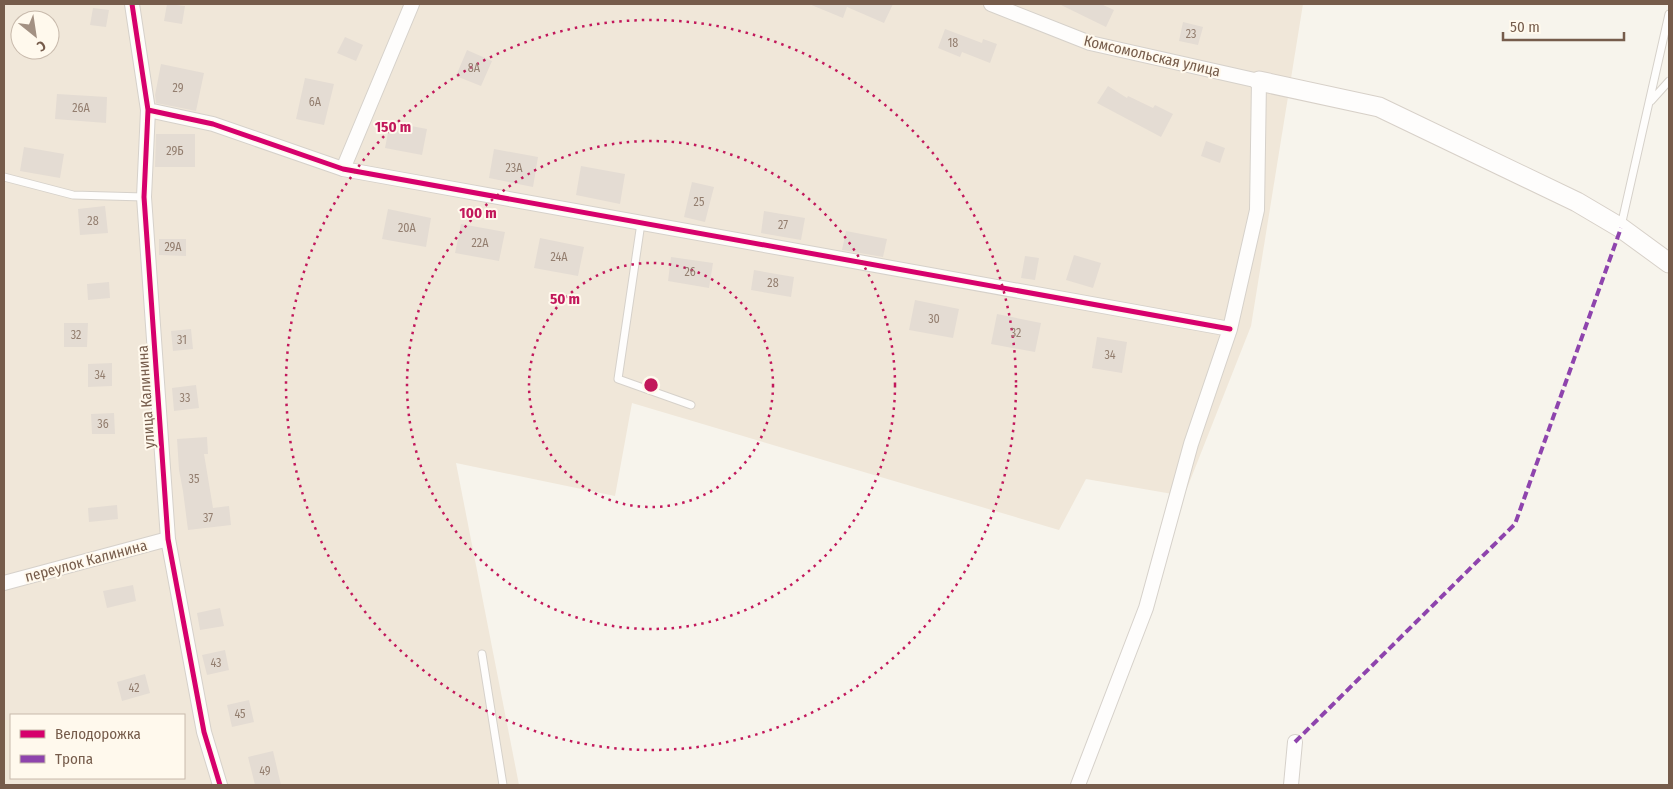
<svg xmlns="http://www.w3.org/2000/svg" width="1673" height="789" viewBox="0 0 1673 789" font-family="'Fira Sans Condensed',sans-serif">
<style>
.residential{fill:#f0e7d9;fill-rule:evenodd}
.building{fill:#e4dcd3}
.lines{fill:none;stroke-linecap:round;stroke-linejoin:round}
.lane-casing{stroke:#d6d1ca;stroke-width:9}
.street-casing{stroke:#d6d1ca;stroke-width:16}
.secondary-casing{stroke:#d7d0c8;stroke-width:21}
.lane{stroke:#fefdfc;stroke-width:7}
.street{stroke:#fefdfc;stroke-width:14}
.secondary{stroke:#fefdfc;stroke-width:19}
.quiet{stroke:#8e44ad;stroke-width:4;stroke-dasharray:8 4;stroke-linecap:butt}
.cycleway-casing{stroke:#fff9ed;stroke-width:8}
.cycleway{stroke:#d6006c;stroke-width:5}
.ring{fill:none;stroke:#c2185b;stroke-width:2.5;stroke-dasharray:2.5 5}
.labels{text-anchor:middle;dominant-baseline:central;stroke-width:4;stroke-linejoin:round;paint-order:stroke}
.number-label{font-size:12px;fill:#937e6f}
.street-label{font-size:15px;fill:#765c4b;stroke:#fff9ed}
.centre{fill:#c2185b;stroke:#fff9ed;stroke-width:2.5}
.ring-label{font-size:15px;text-anchor:middle;font-weight:bold;fill:#c2185b;stroke:#fff9ed;stroke-width:4;stroke-linejoin:round;paint-order:stroke}
</style>
<rect width="100%" height="100%" fill="#f7f4ec"/>
<path class="residential" d="M 4,4 L 1303,4 L 1251,326 L 1184,496 L 1086,479 L 1059,530 L 632,403 L 615,496 L 456,463 L 519,785 L 4,785 ZM 20,20 L 50,20 L 50,50 L 20,50 ZM 11,715 L 184,715 L 184,778 L 11,778 Z"/>
<path class="building" d="M 167,4 L 185,6 L 182,24 L 164,21 Z
M 809,4 L 893,4 L 884,23 L 847,7 L 843,18 Z
M 1059,4 L 1101,4 L 1114,10 L 1106,27 Z
M 93,8 L 109,10 L 106,27 L 90,25 Z
M 1183,22 L 1203,27 L 1198,45 L 1179,41 Z
M 945,29 L 982,43 L 983,39 L 997,44 L 990,63 L 962,52 L 960,57 L 938,48 Z
M 345,37 L 363,45 L 356,61 L 337,53 Z
M 467,50 L 492,61 L 481,86 L 456,76 Z
M 161,64 L 204,73 L 196,111 L 156,103 L 155,95 Z
M 305,78 L 334,84 L 324,125 L 296,119 Z
M 1108,86 L 1127,98 L 1128,96 L 1153,108 L 1155,105 L 1173,114 L 1161,137 L 1097,103 Z
M 57,94 L 107,97 L 106,123 L 55,119 Z
M 390,122 L 427,129 L 422,155 L 385,148 Z
M 156,134 L 195,134 L 195,167 L 155,167 Z
M 1206,141 L 1225,148 L 1220,163 L 1201,156 Z
M 24,147 L 64,154 L 60,178 L 20,171 Z
M 494,149 L 538,157 L 533,187 L 489,178 Z
M 581,166 L 625,174 L 620,204 L 576,195 Z
M 692,182 L 714,187 L 705,222 L 684,217 Z
M 105,206 L 108,233 L 80,235 L 78,209 Z
M 388,209 L 431,218 L 426,247 L 382,239 Z
M 764,211 L 805,218 L 801,240 L 761,233 Z
M 461,224 L 505,232 L 499,261 L 455,253 Z
M 846,231 L 887,239 L 883,257 L 842,250 Z
M 540,238 L 584,247 L 578,276 L 534,268 Z
M 159,239 L 186,239 L 186,256 L 159,255 Z
M 1074,255 L 1101,263 L 1093,288 L 1066,280 Z
M 1025,256 L 1039,258 L 1035,280 L 1021,278 Z
M 671,257 L 713,263 L 709,288 L 668,281 Z
M 754,270 L 794,277 L 791,297 L 751,290 Z
M 109,282 L 110,298 L 88,300 L 87,284 Z
M 915,300 L 959,309 L 953,338 L 909,330 Z
M 997,314 L 1041,323 L 1035,352 L 991,344 Z
M 64,323 L 88,323 L 87,347 L 64,347 Z
M 191,329 L 193,349 L 173,351 L 171,331 Z
M 1097,337 L 1127,342 L 1122,373 L 1092,368 Z
M 112,363 L 112,386 L 88,387 L 88,364 Z
M 196,385 L 199,408 L 174,411 L 172,388 Z
M 114,413 L 115,434 L 92,434 L 91,414 Z
M 207,437 L 208,454 L 204,454 L 213,508 L 229,506 L 231,525 L 188,530 L 183,491 L 179,470 L 177,439 Z
M 117,505 L 118,519 L 89,522 L 88,508 Z
M 133,585 L 136,601 L 107,608 L 103,591 Z
M 220,608 L 224,626 L 200,630 L 197,613 Z
M 225,650 L 229,670 L 207,675 L 202,655 Z
M 145,674 L 150,693 L 122,701 L 117,682 Z
M 249,700 L 254,722 L 232,727 L 227,705 Z
M 273,751 L 281,785 L 255,785 L 248,757 Z"/>
<g class="lines">
<g class="lane-casing">
<path id="lane" d="M 1651,101 L 1669,81
M 4,177 L 73,195 L 144,197
M 641,223 L 618,379 L 691,405
M 1621,226 L 1669,14
M 482,654 L 503,785"/>
</g>
<g class="street-casing">
<path id="street" d="M 132,4 L 148,110 L 144,197 L 168,539 L 204,732 L 220,785
M 991,4 L 1090,43 L 1259,81 L 1257,210 L 1230,329 L 1191,444 L 1146,608 L 1078,785
M 148,110 L 213,124 L 343,169 L 1230,329
M 343,169 L 412,4
M 4,583 L 168,539
M 1291,785 L 1295,742"/>
</g>
<g class="secondary-casing">
<path id="secondary" d="M 1259,81 L 1379,107 L 1577,202 L 1621,228 L 1669,263"/>
</g>
<use href="#lane" class="lane"/>
<use href="#street" class="street"/>
<use href="#secondary" class="secondary"/>
<path class="quiet" d="M 1295,742 L 1515,524 L 1621,228"/>
<g class="cycleway-casing">
<path id="cycleway" d="M 132,4 L 148,110 L 144,197 L 168,539 L 204,732 L 220,785
M 148,110 L 213,124 L 343,169 L 1230,329"/>
</g>
<use href="#cycleway" class="cycleway"/>
</g>
<g class="ring">
<circle cx="651" cy="385" r="122"/>
<circle cx="651" cy="385" r="244"/>
<circle cx="651" cy="385" r="365"/>
</g>
<g class="labels">
<g class="number-label">
<text x="1191" y="34">23</text>
<text x="953" y="43">18</text>
<text x="474" y="68">8А</text>
<text x="178" y="88">29</text>
<text x="315" y="102">6А</text>
<text x="81" y="108">26А</text>
<text x="175" y="151">29Б</text>
<text x="514" y="168">23А</text>
<text x="699" y="202">25</text>
<text x="93" y="221">28</text>
<text x="783" y="225">27</text>
<text x="407" y="228">20А</text>
<text x="480" y="243">22А</text>
<text x="173" y="247">29А</text>
<text x="559" y="257">24А</text>
<text x="690" y="272">26</text>
<text x="773" y="283">28</text>
<text x="934" y="319">30</text>
<text x="1016" y="333">32</text>
<text x="76" y="335">32</text>
<text x="182" y="340">31</text>
<text x="1110" y="355">34</text>
<text x="100" y="375">34</text>
<text x="185" y="398">33</text>
<text x="103" y="424">36</text>
<text x="194" y="479">35</text>
<text x="208" y="518">37</text>
<text x="216" y="663">43</text>
<text x="134" y="688">42</text>
<text x="240" y="714">45</text>
<text x="265" y="771">49</text>
</g>
<g class="street-label">
<text transform="translate(1152 56) rotate(13)">Комсомольская улица</text>
<text transform="translate(146 397) rotate(-94)">улица Калинина</text>
<text transform="translate(86 561) rotate(-15)">переулок Калинина</text>
</g>
</g>
<circle cx="651" cy="385" r="8" class="centre"/>
<g class="ring-label">
<text x="393" y="132">150 m</text>
<text x="478" y="218">100 m</text>
<text x="565" y="304">50 m</text>
</g>
<rect width="1673" height="789" fill="none" stroke="#765c4b" stroke-width="10"/>
<rect x="10" y="714" width="175" height="65" fill="#fff9ed" stroke="#c8baac"/>
<rect x="20" y="730" width="25" height="8" fill="#d6006c" stroke="#c8baac"/>
<text x="55" y="739" font-size="15" fill="#765c4b">Велодорожка</text>
<rect x="20" y="755" width="25" height="8" fill="#8e44ad" stroke="#c8baac"/>
<text x="55" y="764" font-size="15" fill="#765c4b">Тропа</text>
<g transform="translate(35 35) rotate(150)"><circle r="24" fill="#fff9ed" stroke="#c8baac"/>
<path d="M0-4L9 19L0 12L-9 19Z" fill="#a39183"/>
<text y="-8" font-size="14" font-weight="bold" text-anchor="middle" fill="#765c4b">С</text>
</g>
<path d="M1503 32v8h121v-8" fill="none" stroke="#765c4b" stroke-width="2.5"/>
<text x="1510" y="32" font-size="15" fill="#765c4b" stroke="#fff9ed" stroke-width="4" paint-order="stroke">50 m</text>
</svg>
